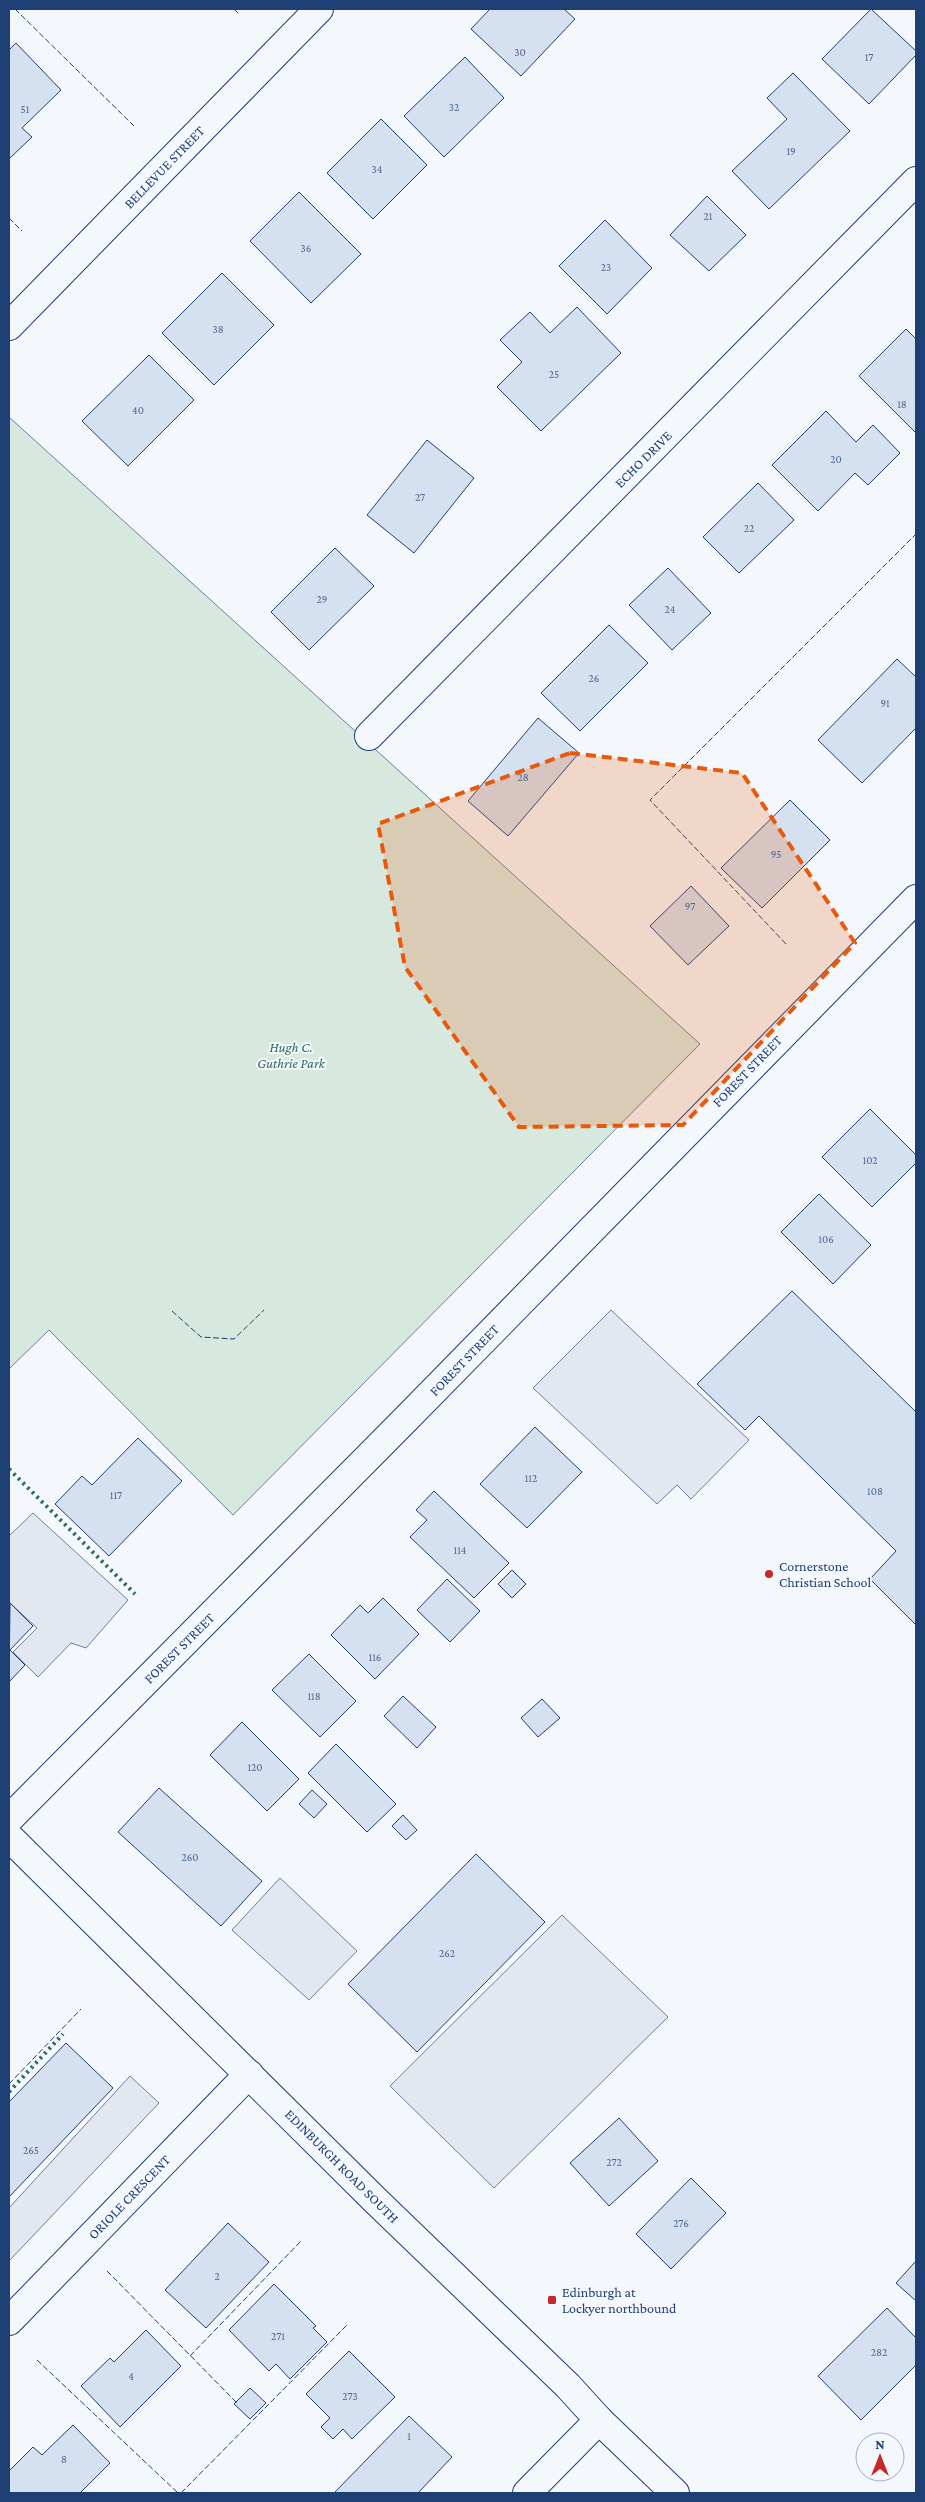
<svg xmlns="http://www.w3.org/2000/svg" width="925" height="2502" viewBox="0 0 925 2502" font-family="'Crimson Pro',serif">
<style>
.green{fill:#d7e8df;stroke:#687fa3}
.parking{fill:#e3e8f0;stroke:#687fa3}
.building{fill:#d5e0f0;stroke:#1d3f73}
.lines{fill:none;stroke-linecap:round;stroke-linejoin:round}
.minor-casing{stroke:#1d3f73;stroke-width:30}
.major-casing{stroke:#1d3f73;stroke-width:30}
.minor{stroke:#f4f7fb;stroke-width:28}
.major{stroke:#f4f7fb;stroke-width:28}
.hedge{stroke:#2c6c60;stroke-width:4;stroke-dasharray:2.5 4;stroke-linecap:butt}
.fence{stroke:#1d3f73;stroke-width:1;stroke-dasharray:6 2.5;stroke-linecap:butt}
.marked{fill:#e8590c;fill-opacity:0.2;stroke:#e8590c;stroke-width:4;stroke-dasharray:10 6;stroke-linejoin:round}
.poi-dot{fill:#c62828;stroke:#f4f7fb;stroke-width:2}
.labels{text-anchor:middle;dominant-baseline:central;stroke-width:4;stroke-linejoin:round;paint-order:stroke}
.number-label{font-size:11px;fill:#4b6792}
.street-label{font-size:14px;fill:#1d3f73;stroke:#f4f7fb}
.park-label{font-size:14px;font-style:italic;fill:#2c6c60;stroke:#f4f7fb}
.poi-label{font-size:14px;fill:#1d3f73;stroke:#f4f7fb;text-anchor:start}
</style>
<rect width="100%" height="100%" fill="#f4f7fb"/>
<path class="green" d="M 9,417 L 700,1044 L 233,1515 L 49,1330 L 9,1369 Z"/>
<path class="parking" d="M 611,1310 L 749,1440 L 691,1499 L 677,1485 L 657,1504 L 533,1388 Z
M 33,1513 L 128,1600 L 86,1648 L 71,1643 L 38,1677 L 13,1652 L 37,1628 L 9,1602 L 9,1536 Z
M 280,1878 L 357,1951 L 309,2000 L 232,1930 Z
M 562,1915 L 668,2017 L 494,2188 L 390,2086 Z
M 130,2076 L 159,2103 L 9,2261 L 9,2208 Z"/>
<path class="building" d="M 490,9 L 564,9 L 575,19 L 521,76 L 471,29 Z
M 871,9 L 916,51 L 916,55 L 869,104 L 822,59 Z
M 16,43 L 61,90 L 22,128 L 32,137 L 9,159 L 9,50 Z
M 465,57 L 504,98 L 444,157 L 404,116 Z
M 793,73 L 850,131 L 769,209 L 732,171 L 787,119 L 767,98 Z
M 381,119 L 427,165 L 373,219 L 327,173 Z
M 299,192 L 361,254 L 311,303 L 250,241 Z
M 707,196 L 746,235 L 709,271 L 670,235 Z
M 605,220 L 652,268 L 607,314 L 559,266 Z
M 222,273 L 274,325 L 214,385 L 162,333 Z
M 577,307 L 621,353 L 541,431 L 497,387 L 522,362 L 500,340 L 530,312 L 550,333 Z
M 906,329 L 916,339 L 916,433 L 859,376 Z
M 149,355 L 194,400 L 128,466 L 82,421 Z
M 826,411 L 856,442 L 873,425 L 900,453 L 868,485 L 855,473 L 818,511 L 772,465 Z
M 427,440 L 474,478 L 414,553 L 367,515 Z
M 758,483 L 794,520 L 739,573 L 703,537 Z
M 335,548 L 374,586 L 309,650 L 271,612 Z
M 668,568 L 711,613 L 672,650 L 629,605 Z
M 609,625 L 648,663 L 580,731 L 541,693 Z
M 897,659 L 916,677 L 916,728 L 862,783 L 818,740 Z
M 538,718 L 579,753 L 508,836 L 468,801 Z
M 790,800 L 830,840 L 762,908 L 721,868 Z
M 691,886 L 729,926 L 688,965 L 650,926 Z
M 870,1109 L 916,1155 L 916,1163 L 872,1207 L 822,1157 Z
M 819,1194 L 871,1245 L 833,1284 L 781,1232 Z
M 792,1291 L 916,1412 L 916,1625 L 870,1579 L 896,1551 L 759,1416 L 745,1430 L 697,1384 Z
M 535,1427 L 582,1472 L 527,1528 L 480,1484 Z
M 138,1438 L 182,1481 L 109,1556 L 55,1504 L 82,1476 L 92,1485 Z
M 434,1491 L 509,1563 L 474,1598 L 410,1537 L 427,1520 L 416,1510 Z
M 512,1570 L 526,1584 L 512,1598 L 498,1584 Z
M 447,1579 L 480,1611 L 450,1642 L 417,1610 Z
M 383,1598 L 419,1634 L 375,1679 L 331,1635 L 360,1605 L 368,1613 Z
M 10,1603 L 33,1626 L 10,1650 L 25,1665 L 9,1682 Z
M 309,1654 L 356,1701 L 320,1737 L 272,1690 Z
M 403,1696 L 436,1727 L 417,1748 L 384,1716 Z
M 542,1699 L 560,1718 L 538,1737 L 521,1718 Z
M 242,1722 L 299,1779 L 267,1811 L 210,1755 Z
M 336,1744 L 396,1804 L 367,1832 L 308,1773 Z
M 159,1788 L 262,1881 L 221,1926 L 118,1832 Z
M 312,1790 L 327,1804 L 314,1818 L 299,1804 Z
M 403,1815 L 417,1830 L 406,1840 L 392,1826 Z
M 476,1854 L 545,1922 L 417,2052 L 348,1984 Z
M 66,2043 L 113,2088 L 9,2197 L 9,2102 Z
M 619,2118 L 658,2161 L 609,2206 L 570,2163 Z
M 691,2178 L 726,2213 L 671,2269 L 636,2234 Z
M 228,2223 L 269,2262 L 206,2328 L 165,2290 Z
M 916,2261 L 916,2301 L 896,2283 Z
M 274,2284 L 316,2326 L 313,2328 L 327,2342 L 290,2379 L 276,2364 L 269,2371 L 229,2330 Z
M 887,2308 L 916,2338 L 916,2365 L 861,2420 L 818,2376 Z
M 146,2330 L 181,2366 L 120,2427 L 81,2386 L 110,2358 L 114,2362 Z
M 349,2351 L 395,2397 L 352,2439 L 343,2429 L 333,2439 L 321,2427 L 330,2418 L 306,2394 Z
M 250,2388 L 266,2403 L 250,2419 L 234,2404 Z
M 409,2416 L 452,2457 L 418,2493 L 336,2493 L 335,2492 Z
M 73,2425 L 110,2463 L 80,2493 L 9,2493 L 9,2471 L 33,2447 L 42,2455 Z"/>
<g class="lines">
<g class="minor-casing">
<path id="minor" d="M 9,326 L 319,9
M 369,736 L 916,181
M 9,1819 L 403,1422 L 916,899
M 9,2321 L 249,2074
M 527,2493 L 599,2420"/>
</g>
<g class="major-casing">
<path id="major" d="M 9,1837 L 375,2200 L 568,2386 L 599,2420 L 675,2493"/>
</g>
<use href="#minor" class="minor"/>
<use href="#major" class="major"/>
<path class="hedge" d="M 9,1469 L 135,1594
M 9,2092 L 63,2034"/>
<path class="fence" d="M 15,9 L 134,126
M 234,9 L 239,14
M 9,218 L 22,231
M 786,944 L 650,800 L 916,534
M 172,1311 L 201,1337 L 234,1339 L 264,1310
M 9,2084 L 81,2009
M 107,2271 L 237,2403
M 190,2356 L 302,2240
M 37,2360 L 178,2493
M 181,2493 L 347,2325"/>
</g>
<path class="marked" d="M 570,753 L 742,773 L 855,943 L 683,1125 L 519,1127 L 405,967 L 378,824 Z"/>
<g class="poi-dot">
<circle cx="769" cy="1574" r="5"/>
<rect x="547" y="2295" width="10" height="10" rx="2.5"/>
</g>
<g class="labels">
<g class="number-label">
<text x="520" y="52">30</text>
<text x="869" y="57">17</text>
<text x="454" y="107">32</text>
<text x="25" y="109">51</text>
<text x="791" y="151">19</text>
<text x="377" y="169">34</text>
<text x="708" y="216">21</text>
<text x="306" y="248">36</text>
<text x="606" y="267">23</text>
<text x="218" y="329">38</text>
<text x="554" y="374">25</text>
<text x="902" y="404">18</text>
<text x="138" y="410">40</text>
<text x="836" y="459">20</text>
<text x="420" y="497">27</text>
<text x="749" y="528">22</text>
<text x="322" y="599">29</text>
<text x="670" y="609">24</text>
<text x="594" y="678">26</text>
<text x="885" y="703">91</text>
<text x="523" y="777">28</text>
<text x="776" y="854">95</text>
<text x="690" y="906">97</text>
<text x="870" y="1160">102</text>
<text x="826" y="1239">106</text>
<text x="531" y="1478">112</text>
<text x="875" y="1491">108</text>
<text x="116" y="1495">117</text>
<text x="460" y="1550">114</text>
<text x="375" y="1657">116</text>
<text x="314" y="1696">118</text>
<text x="255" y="1767">120</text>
<text x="190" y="1857">260</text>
<text x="447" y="1953">262</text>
<text x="31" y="2150">265</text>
<text x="614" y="2162">272</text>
<text x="681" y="2223">276</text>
<text x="217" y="2276">2</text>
<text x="278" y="2336">271</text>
<text x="879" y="2352">282</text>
<text x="131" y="2376">4</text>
<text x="350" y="2396">273</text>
<text x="409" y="2436">1</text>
<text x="64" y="2459">8</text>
</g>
<g class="street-label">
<text transform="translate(164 167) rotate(-46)">BELLEVUE STREET</text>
<text transform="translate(643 459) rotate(-45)">ECHO DRIVE</text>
<text transform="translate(747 1071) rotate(-46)">FOREST STREET</text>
<text transform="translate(464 1360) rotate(-46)">FOREST STREET</text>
<text transform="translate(179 1648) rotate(-45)">FOREST STREET</text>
<text transform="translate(342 2166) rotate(45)">EDINBURGH ROAD SOUTH</text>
<text transform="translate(129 2197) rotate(-46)">ORIOLE CRESCENT</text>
</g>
<g class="park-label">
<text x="291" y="1047">Hugh C.<tspan x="291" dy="16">Guthrie Park</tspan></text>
</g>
<g class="poi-label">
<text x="779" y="1566">Cornerstone<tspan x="779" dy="16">Christian School</tspan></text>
<text x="562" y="2292">Edinburgh at<tspan x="562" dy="16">Lockyer northbound</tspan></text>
</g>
</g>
<rect width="925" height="2502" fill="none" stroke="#1d3f73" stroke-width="20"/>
<g transform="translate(880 2457)"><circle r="24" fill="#f4f7fb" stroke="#9eadc5"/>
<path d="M0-4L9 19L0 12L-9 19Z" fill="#c62828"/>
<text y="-8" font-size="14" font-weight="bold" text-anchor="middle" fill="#1d3f73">N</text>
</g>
</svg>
